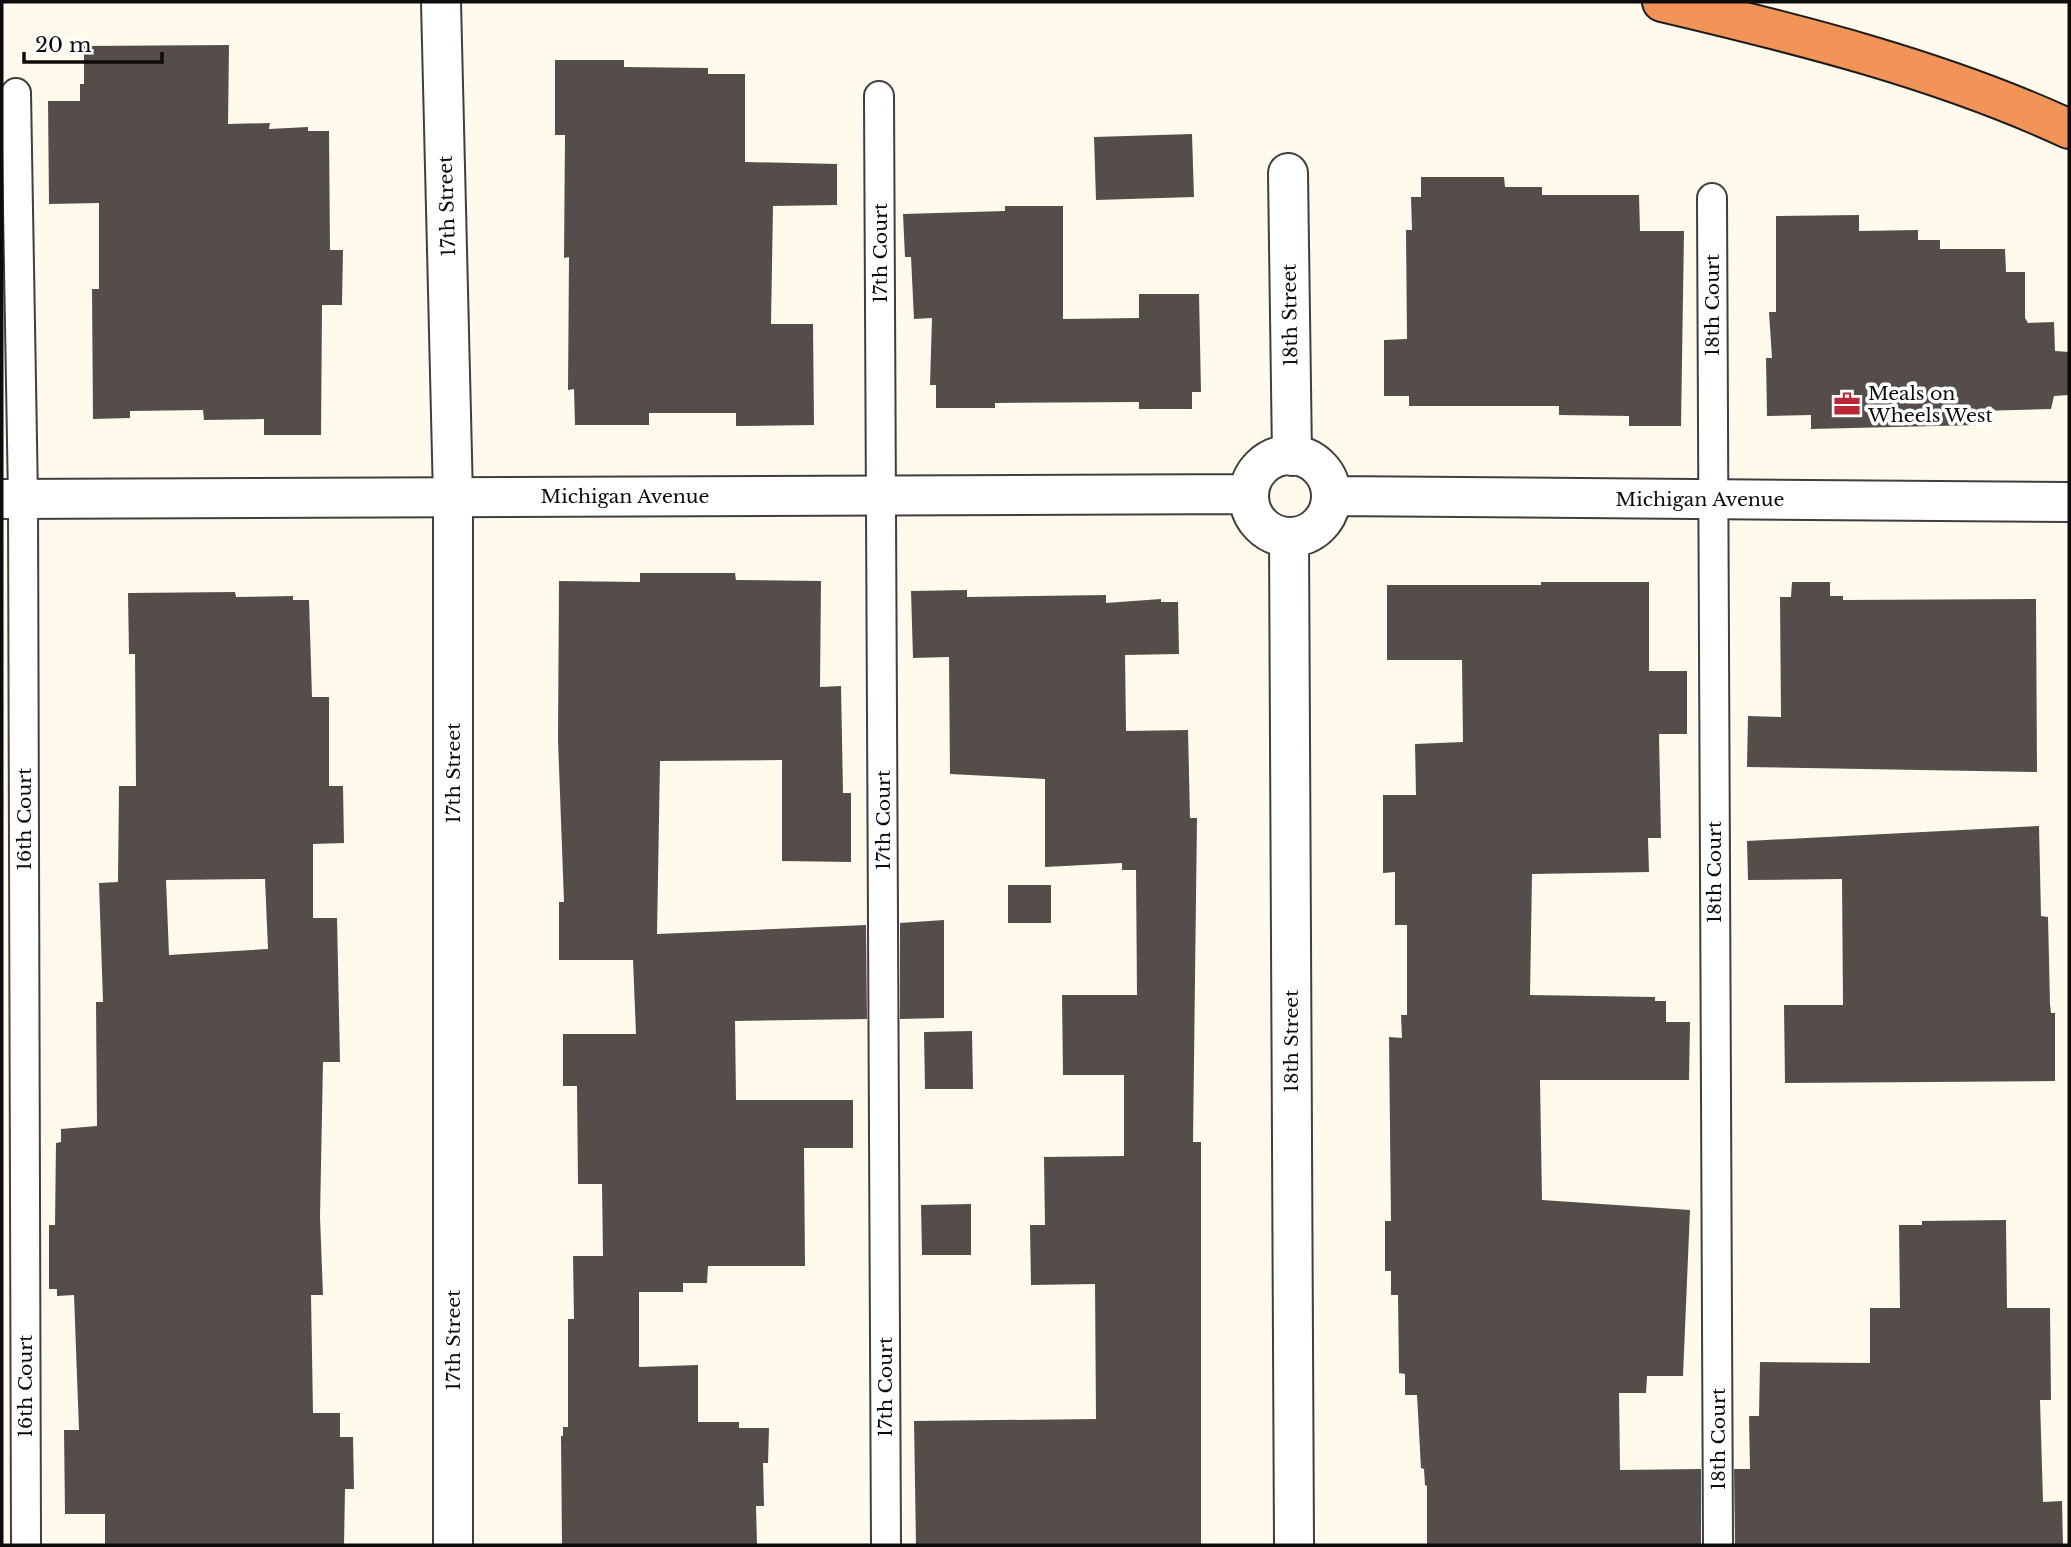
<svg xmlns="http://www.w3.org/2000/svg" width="2071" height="1547" viewBox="0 0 2071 1547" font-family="'Libre Baskerville',serif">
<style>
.building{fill:#554d49;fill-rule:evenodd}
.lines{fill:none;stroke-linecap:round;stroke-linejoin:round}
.service-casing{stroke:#3f3f3f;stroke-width:32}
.minor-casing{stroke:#3f3f3f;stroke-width:42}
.tertiary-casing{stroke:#3f3f3f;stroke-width:42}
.motorway-casing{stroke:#1d1d1d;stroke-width:42}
.service{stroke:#fff;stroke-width:28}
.minor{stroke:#fff;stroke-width:38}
.tertiary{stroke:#fff;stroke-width:38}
.motorway{stroke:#f29457;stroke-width:38}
.labels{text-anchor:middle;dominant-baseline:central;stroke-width:7;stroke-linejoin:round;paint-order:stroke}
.street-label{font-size:19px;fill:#0c0c0c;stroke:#fff}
.poi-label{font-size:19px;fill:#0c0c0c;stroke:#fff;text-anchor:start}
</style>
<rect width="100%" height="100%" fill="#fffaec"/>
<path class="building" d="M 229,45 L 228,124 L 270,123 L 269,129 L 308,127 L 308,131 L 329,131 L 330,250 L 343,250 L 342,305 L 322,305 L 321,435 L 264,435 L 264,419 L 204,420 L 203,410 L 130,411 L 130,418 L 93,419 L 92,289 L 99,289 L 99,203 L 49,204 L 48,101 L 80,101 L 80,84 L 84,84 L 84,46 Z
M 555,60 L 624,60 L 624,67 L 708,68 L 708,74 L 745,74 L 745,162 L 837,164 L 837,205 L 773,206 L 771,324 L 813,324 L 814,425 L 736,426 L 736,413 L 649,413 L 649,425 L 575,425 L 574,389 L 568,390 L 569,257 L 564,258 L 565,135 L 555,135 Z
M 1192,134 L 1194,197 L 1096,200 L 1094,137 Z
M 1421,177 L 1504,177 L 1505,187 L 1542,187 L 1542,195 L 1639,195 L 1640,231 L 1684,231 L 1681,426 L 1629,426 L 1629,416 L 1559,415 L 1559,406 L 1409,406 L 1409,396 L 1384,396 L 1384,340 L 1407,339 L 1406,230 L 1412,230 L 1411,197 L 1421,197 Z
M 1005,206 L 1063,206 L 1063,319 L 1139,318 L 1139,294 L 1199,294 L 1201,392 L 1192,392 L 1192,409 L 1139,409 L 1139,402 L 995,403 L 995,408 L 936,408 L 936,385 L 930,385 L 932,318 L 914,319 L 911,257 L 905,257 L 903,214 L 1005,211 Z
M 1859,215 L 1859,231 L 1918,230 L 1918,240 L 1940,240 L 1940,249 L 2005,249 L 2006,272 L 2025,272 L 2025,318 L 2028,323 L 2054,322 L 2055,351 L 2069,352 L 2069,395 L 2054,396 L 2051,409 L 1978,411 L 1977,425 L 1811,429 L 1811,415 L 1767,416 L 1766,358 L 1772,358 L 1769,312 L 1776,312 L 1776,216 Z
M 640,573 L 735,573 L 736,580 L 821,581 L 820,687 L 841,686 L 843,793 L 851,793 L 851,862 L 782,861 L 782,760 L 660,761 L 657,934 L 866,925 L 867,1019 L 735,1021 L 736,1100 L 853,1100 L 853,1148 L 804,1148 L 805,1266 L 708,1266 L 707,1283 L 683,1283 L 683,1292 L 639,1292 L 639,1367 L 698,1365 L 698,1422 L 739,1422 L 739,1428 L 769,1428 L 768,1463 L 763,1463 L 764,1506 L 756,1506 L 757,1545 L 562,1545 L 561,1436 L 563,1436 L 563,1427 L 568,1427 L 568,1319 L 574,1319 L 573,1256 L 603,1256 L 602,1184 L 578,1184 L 577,1086 L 563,1086 L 563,1034 L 636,1034 L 633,960 L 559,960 L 559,902 L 564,902 L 558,740 L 559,581 L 640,582 Z
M 1541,582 L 1649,582 L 1649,671 L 1687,671 L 1687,734 L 1659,734 L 1661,838 L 1648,838 L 1649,872 L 1532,874 L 1530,995 L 1655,997 L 1655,1001 L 1666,1001 L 1666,1022 L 1690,1022 L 1689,1080 L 1540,1080 L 1542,1200 L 1690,1210 L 1683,1376 L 1647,1376 L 1646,1393 L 1619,1393 L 1620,1470 L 1701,1469 L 1701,1545 L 1427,1545 L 1427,1486 L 1425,1485 L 1424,1469 L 1421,1468 L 1417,1395 L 1405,1395 L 1405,1374 L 1399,1373 L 1398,1295 L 1391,1295 L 1391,1271 L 1385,1271 L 1385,1221 L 1391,1221 L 1389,1037 L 1402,1038 L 1401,1015 L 1407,1015 L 1407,925 L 1395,925 L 1395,872 L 1383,873 L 1383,795 L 1416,795 L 1415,744 L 1463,742 L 1462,660 L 1387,660 L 1387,585 L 1541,585 Z
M 1792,582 L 1830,582 L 1830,596 L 1843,596 L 1843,600 L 2036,599 L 2037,772 L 1747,767 L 1748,716 L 1781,717 L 1780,597 L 1791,597 Z
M 967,590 L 967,597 L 1106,595 L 1106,603 L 1161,599 L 1161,602 L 1178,602 L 1179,654 L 1125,655 L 1126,731 L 1188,730 L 1190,818 L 1197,818 L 1193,1142 L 1201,1142 L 1201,1545 L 916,1545 L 914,1421 L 1096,1419 L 1095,1284 L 1031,1285 L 1030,1225 L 1045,1225 L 1044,1157 L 1124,1156 L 1124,1075 L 1063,1075 L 1062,995 L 1137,995 L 1136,870 L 1122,870 L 1122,863 L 1045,867 L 1045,779 L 950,774 L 949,657 L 913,658 L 911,591 Z
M 235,592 L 236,597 L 293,596 L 293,600 L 309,600 L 312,697 L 329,697 L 329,786 L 343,786 L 344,843 L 313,844 L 313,918 L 337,918 L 340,1062 L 323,1062 L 320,1217 L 323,1295 L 311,1295 L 313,1413 L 340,1413 L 340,1437 L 353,1437 L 354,1489 L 345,1489 L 344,1545 L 105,1545 L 105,1514 L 65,1514 L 64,1430 L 79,1430 L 74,1295 L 57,1296 L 57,1289 L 49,1289 L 49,1225 L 55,1225 L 56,1143 L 61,1142 L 61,1129 L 97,1126 L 96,1002 L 103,1002 L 99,883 L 118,882 L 119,786 L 136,786 L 135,654 L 129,654 L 128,593 ZM 265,879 L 268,949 L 169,955 L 166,880 Z
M 2039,826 L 2041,916 L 2048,917 L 2050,1004 L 2051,1013 L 2055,1013 L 2055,1081 L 1785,1083 L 1784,1005 L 1843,1005 L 1842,879 L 1748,880 L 1747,841 Z
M 1008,885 L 1051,885 L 1051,923 L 1008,923 Z
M 944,920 L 944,1018 L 900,1019 L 900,923 Z
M 972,1031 L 973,1089 L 925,1089 L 924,1032 Z
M 971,1204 L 971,1255 L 922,1255 L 921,1205 Z
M 2006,1220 L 2007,1308 L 2050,1308 L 2051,1400 L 2040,1400 L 2043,1502 L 2062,1501 L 2063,1545 L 1735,1545 L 1734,1469 L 1750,1469 L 1749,1416 L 1759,1416 L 1760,1362 L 1870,1363 L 1870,1308 L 1900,1308 L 1899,1225 L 1922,1225 L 1922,1221 Z"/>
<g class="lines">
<g class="service-casing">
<path id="service" d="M 16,93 L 23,499 L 26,1545
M 879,96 L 886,1545
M 1712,198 L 1718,1545"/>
</g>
<g class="minor-casing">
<path id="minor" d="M 1288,173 L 1292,456
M1249 496a41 41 0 1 1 82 0a41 41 0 1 1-82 0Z
M 1331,496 L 2069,502
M 2,499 L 1249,494
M 1289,537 L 1294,1545"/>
</g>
<g class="tertiary-casing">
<path id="tertiary" d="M 441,2 L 453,497 L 453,1545"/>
</g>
<g class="motorway-casing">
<path id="motorway" d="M 1662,2 C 1798,34 1942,70 2069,129"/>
</g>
<use href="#service" class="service"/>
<use href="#minor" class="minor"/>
<use href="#tertiary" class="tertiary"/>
<use href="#motorway" class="motorway"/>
</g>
<defs>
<g id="office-bare" transform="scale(2.1)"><path d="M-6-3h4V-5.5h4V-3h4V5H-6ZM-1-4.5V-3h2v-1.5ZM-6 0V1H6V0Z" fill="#ba2737" stroke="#fff" stroke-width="2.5" paint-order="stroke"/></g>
</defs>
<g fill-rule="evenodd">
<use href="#office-bare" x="1847" y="404"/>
</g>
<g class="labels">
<g class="street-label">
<text transform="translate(447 206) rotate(-92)">17th Street</text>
<text transform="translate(880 253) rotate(-90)">17th Court</text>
<text transform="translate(1712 305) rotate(-90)">18th Court</text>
<text transform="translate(1290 315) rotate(-91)">18th Street</text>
<text x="625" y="496">Michigan Avenue</text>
<text x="1700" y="499">Michigan Avenue</text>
<text transform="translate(453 773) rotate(-90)">17th Street</text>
<text transform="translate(24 819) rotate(-90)">16th Court</text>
<text transform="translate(883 820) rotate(-90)">17th Court</text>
<text transform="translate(1714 872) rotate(-90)">18th Court</text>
<text transform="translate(1291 1041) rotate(-90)">18th Street</text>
<text transform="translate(453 1340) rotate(-90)">17th Street</text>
<text transform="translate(25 1386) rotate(-90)">16th Court</text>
<text transform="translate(885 1387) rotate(-90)">17th Court</text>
<text transform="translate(1718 1439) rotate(-90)">18th Court</text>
</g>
<g class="poi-label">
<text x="1868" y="393">Meals on<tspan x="1868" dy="22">Wheels West</tspan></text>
</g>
</g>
<rect width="2071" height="1547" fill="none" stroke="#0c0c0c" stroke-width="7"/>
<path d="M24 52v10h138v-10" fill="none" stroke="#0c0c0c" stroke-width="3.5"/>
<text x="35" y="52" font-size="21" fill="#0c0c0c" stroke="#ffffff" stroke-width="5" paint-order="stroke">20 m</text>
</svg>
